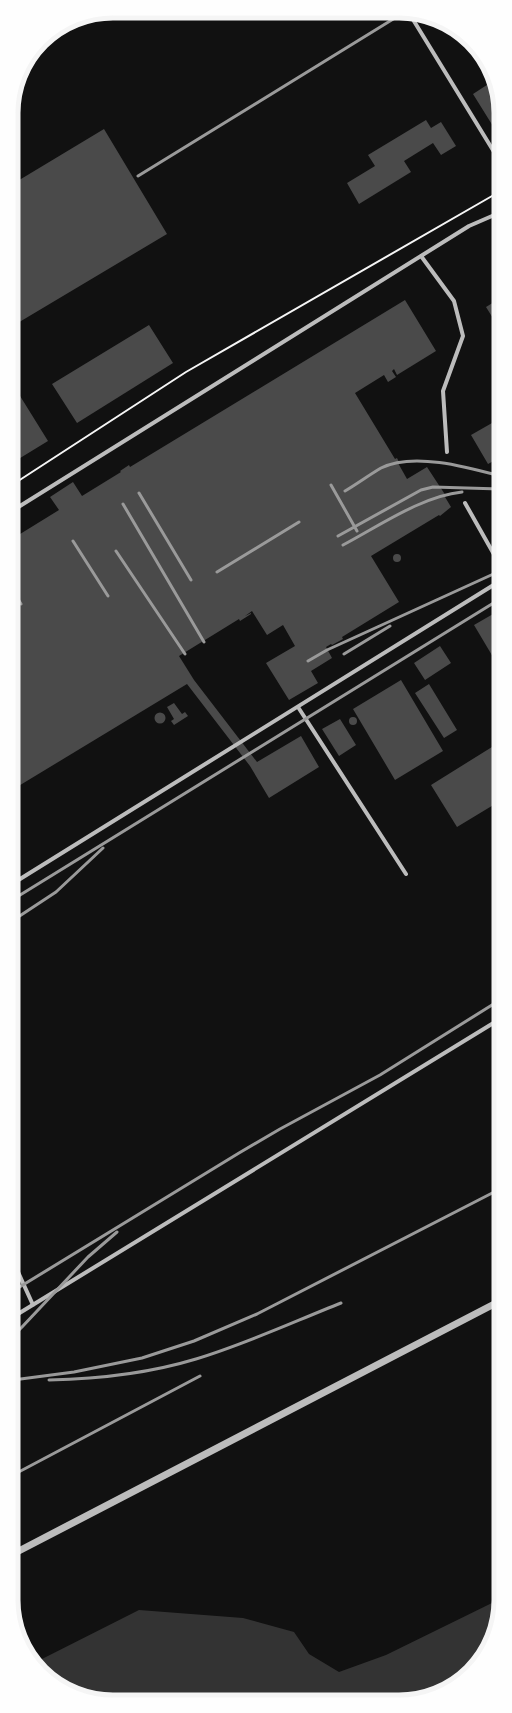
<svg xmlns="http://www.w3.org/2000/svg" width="512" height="1713" viewBox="0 0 512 1713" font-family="'Libre Baskerville',serif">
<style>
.water{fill:#333}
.building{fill:#4a4a4a}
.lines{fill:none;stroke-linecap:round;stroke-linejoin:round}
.path{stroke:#f5f5f5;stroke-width:2}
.minor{stroke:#bcbcbc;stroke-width:4}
.tertiary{stroke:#bcbcbc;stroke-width:7}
.rail{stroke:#9a9a9a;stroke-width:3}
.rim{fill:none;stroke:#f5f5f5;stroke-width:5}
</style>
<rect width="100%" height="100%" fill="#111"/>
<path class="water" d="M 494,1602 L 501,1604 L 501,1606 L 493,1639 L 475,1667 L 450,1688 L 419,1700 L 93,1700 L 41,1672 L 36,1662 L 139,1610 L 243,1618 L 294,1632 L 309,1654 L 339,1672 L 386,1655 Z"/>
<path class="building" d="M 493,81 L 499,93 L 499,129 L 496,131 L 473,94 Z
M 426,120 L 431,128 L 441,122 L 456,146 L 441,155 L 433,143 L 404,161 L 411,172 L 359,204 L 347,183 L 375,166 L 368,155 Z
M 104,129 L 167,234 L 11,327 L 11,185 Z
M 499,299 L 499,328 L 486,307 Z
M 405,300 L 436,351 L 397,375 L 394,369 L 392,371 L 396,377 L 388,382 L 384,375 L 355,393 L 395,459 L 397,458 L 399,462 L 398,463 L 407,479 L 427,467 L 446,496 L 445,497 L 451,507 L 440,516 L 439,515 L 371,556 L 399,602 L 342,637 L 343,639 L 332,645 L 331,644 L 326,647 L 332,658 L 311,671 L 318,683 L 289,700 L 266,663 L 295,646 L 283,625 L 267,635 L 252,611 L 245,616 L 251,613 L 251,614 L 240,621 L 239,619 L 179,656 L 194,680 L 257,762 L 301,736 L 319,767 L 269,798 L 250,766 L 187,684 L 12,790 L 12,539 L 59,510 L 50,497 L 73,482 L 82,496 L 121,472 L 120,471 L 129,465 L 130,467 Z
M 149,325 L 173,363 L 77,423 L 52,384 Z
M 12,383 L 48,441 L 12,463 Z
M 499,419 L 499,458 L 488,464 L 471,435 Z
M393 558a4 4 0 1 1 8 0a4 4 0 1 1-8 0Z
M 500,610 L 500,653 L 493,657 L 474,625 Z
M 440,646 L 451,663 L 425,680 L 414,663 Z
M 401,680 L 443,751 L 395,780 L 353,709 Z
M 429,684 L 457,730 L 444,738 L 415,693 Z
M 174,703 L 182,714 L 185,712 L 188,716 L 174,725 L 171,721 L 174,719 L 167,707 Z
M154.5 718a5.5 5.5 0 1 1 11 0a5.5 5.5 0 1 1-11 0Z
M349 721a4 4 0 1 1 8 0a4 4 0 1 1-8 0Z
M 340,719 L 356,745 L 339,756 L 322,729 Z
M 500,742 L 500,801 L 457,827 L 431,785 Z
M 500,885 L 500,922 L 496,916 L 494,904 L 496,892 Z"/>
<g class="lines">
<path class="path" d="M 12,485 L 186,372 L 499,192"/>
<path class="minor" d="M 409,13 L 499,160
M 421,256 L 454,301 L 463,336 L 443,391 L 447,452
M 465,503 L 500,565
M 12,511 L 469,226 L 499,213
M 298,707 L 406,874
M 12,884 L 500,581
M 13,1261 L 33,1305
M 13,1317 L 500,1019"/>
<path class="tertiary" d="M 13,1554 L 500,1301"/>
<path class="rail" d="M 138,176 L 403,13
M 331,485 L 357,531
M 345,491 C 357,484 369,475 381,468 C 413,452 467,467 500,476
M 139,493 L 191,580
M 123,504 L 204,642
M 338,536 L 421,490 L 433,487 L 500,489
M 73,541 L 108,596
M 343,545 C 379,526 422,496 462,492
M 116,551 L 185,654
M 217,572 L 299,522
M 12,589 L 21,604
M 344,654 L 390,626
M 308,661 L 327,650 L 500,571
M 12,900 L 500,599
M 12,921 L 56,892 L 103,848
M 13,1291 L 239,1153 L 280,1129 L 380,1075 L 500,1000
M 13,1336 L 22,1327 L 88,1257 L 117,1232
M 13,1380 L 74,1372 L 142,1358 L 194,1341 L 257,1314 L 500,1189
M 49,1380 C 97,1379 150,1373 196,1359 C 246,1344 293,1322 341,1303
M 13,1475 L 200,1376"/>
</g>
<path d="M0 0H512V1713H0ZM113 18H399A95 95 0 0 1 494 113V1600A95 95 0 0 1 399 1695H113A95 95 0 0 1 18 1600V113A95 95 0 0 1 113 18Z" fill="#fefefe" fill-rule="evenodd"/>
<path class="rim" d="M113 18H399A95 95 0 0 1 494 113V1600A95 95 0 0 1 399 1695H113A95 95 0 0 1 18 1600V113A95 95 0 0 1 113 18Z"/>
</svg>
